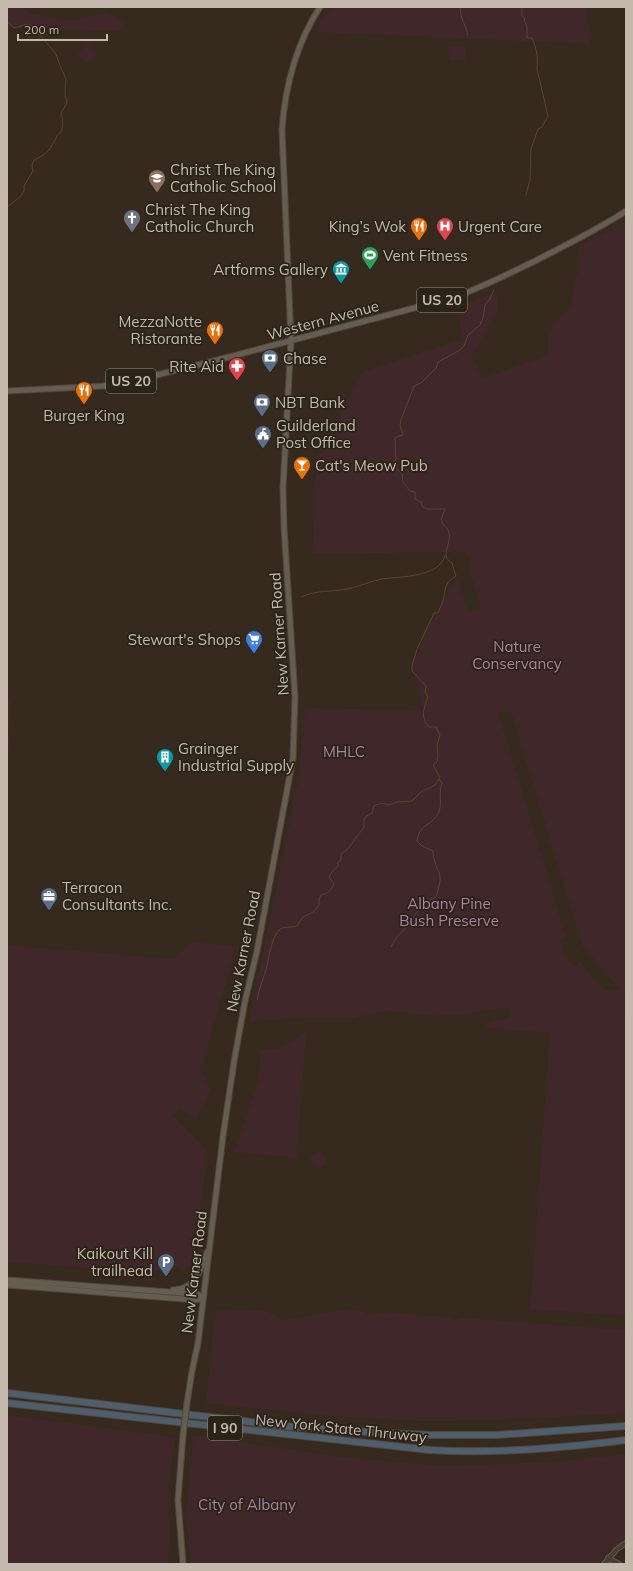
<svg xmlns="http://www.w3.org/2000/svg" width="633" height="1571" viewBox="0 0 633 1571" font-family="Mulish,sans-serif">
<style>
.green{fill:#3f272a;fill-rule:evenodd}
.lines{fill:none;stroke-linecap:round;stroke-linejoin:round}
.stream{stroke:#59442f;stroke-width:1}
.minor-casing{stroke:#62584d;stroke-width:6}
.major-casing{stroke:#50463c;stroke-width:7}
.highway-casing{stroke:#51483d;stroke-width:8}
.minor{stroke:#473d33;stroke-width:4}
.major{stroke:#675c50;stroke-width:5}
.highway{stroke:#4f5e6d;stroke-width:6}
.major-bridge-casing{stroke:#50463c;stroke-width:7;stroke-linecap:butt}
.major-bridge{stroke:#675c50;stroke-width:5}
.labels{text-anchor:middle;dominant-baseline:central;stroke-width:3.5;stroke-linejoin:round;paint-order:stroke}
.shield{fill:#2b2218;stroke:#968c80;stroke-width:1}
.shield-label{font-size:14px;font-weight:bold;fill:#c4b9ac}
.poi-label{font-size:15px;fill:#c4b9ac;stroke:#2b2218;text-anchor:start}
.street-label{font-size:15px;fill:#c4b9ac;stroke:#2b2218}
.park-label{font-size:15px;fill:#a983a4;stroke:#2b2218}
</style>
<rect width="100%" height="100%" fill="#362a1f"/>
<path class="green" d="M 7,7 L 23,7 L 31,14 L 72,21 L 108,12 L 123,23 L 123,31 L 7,28 Z
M 332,7 L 586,7 L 591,44 L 312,32 Z
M 88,43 L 98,53 L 87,64 L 77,54 Z
M 448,46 L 465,46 L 465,60 L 449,60 Z
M 626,218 L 626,996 L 625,996 L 624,1013 L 626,1015 L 626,1316 L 530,1309 L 550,1033 L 486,1028 L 486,1025 L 488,1023 L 510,1017 L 508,1007 L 462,1015 L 437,1016 L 387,1011 L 353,1018 L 308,1018 L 249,1022 L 299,775 L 305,708 L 423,710 L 412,667 L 431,619 L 434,618 L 457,576 L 468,612 L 481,609 L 468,566 L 470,565 L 466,552 L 312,554 L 316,461 L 361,373 L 461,340 L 458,306 L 497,292 L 497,314 L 473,354 L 481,379 L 547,356 L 548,335 L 555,322 L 569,309 L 578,272 L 579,246 L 595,238 ZM 498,712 L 511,712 L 582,945 L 620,990 L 603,989 L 580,962 L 575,966 L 565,955 L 560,939 L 566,937 Z
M 7,700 L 11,700 L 7,791 Z
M 193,942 L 236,946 L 201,1070 L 210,1090 L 197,1119 L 179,1108 L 172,1115 L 207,1150 L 200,1221 L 193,1259 L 192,1263 L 183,1272 C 167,1257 170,1269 155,1273 L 7,1262 L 7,945 L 173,959 Z
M 306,1032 L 297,1158 L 234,1152 L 259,1077 L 260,1050 L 278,1049 Z
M 320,1151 L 328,1163 L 317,1170 L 309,1158 Z
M 215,1309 L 267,1311 L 283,1320 L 347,1309 L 360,1310 L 369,1315 L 383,1312 L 450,1317 L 455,1320 L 463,1318 L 626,1330 L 626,1413 C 557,1417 487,1422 417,1421 C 347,1419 277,1411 206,1403 Z
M 7,1415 L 176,1437 L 169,1485 L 169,1548 L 168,1564 L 7,1564 Z
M 193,1435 L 344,1457 L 444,1466 L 549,1462 L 626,1454 L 626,1540 C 614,1546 605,1552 599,1564 L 191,1564 L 186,1518 Z"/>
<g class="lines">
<path class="stream" d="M 460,7 C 460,19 466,25 468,35
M 522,7 L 522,16 L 525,18 L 524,21 L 527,26 L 527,38 L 532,38 C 537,49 538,57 537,69 L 548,116 L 542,127 L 538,129 L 531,149 L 530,180 L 526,195
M 7,21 L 14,28 L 27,24 L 35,27 L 40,35 L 56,54 L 60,66 L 66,79 L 65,94 L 67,102 L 61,114 C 63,120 64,127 60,133 C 58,136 57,134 56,138 C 49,151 49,153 34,160 L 32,165 L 33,171 L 24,186 L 24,191 L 20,197 L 7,207
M 301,597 C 315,590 332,592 347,589 C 359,587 370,581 382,579 C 401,576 438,578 445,556
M 391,947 L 395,939 L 410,923 L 417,912 L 428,901 L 436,897 C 438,890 442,879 439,872 C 436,866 433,858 433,851 L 422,846 L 417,841 C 419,824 431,826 438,814 C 443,805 438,793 442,783 L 439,779 L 440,777 L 433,765 L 437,762 L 438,755 L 437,746 L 440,735 L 436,727 L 429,727 C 420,717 424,708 428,697 L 425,692 L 426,686 L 412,671 L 412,666 L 417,649 L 434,613 L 438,613 L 443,601 L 446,586 L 449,581 L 456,576 L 452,563 C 438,555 454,542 448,530 C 446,526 442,525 441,520 L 445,509 L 426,509 L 422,506 L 422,503 L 415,499 L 415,492 L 410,491 L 403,482 L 402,474 L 396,468 L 395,439 L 396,437 L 403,435 L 400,425 L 401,420 L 414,386 L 421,383 L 436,368 L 438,362 L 460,350 L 464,346 L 468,335 L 480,325 L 483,318 L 485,305 L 490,299 L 494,290
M 257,1000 C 259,988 264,978 267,966 C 269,958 272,936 279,930 C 284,926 291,928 297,926 L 303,917 L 313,912 L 319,905 L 319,899 L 321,895 C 328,894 331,890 334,884 L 329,877 C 331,871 335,870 338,866 L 338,862 L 341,860 L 341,855 L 342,853 L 347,850 L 364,827 L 364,820 L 365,817 L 372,813 L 374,806 C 379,803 384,803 389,805 L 397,802 L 412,801 L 422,791 L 435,785 L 439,779"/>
<g class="minor-casing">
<path id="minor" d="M 608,1558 L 619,1564
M 604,1564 L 617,1549 L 626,1543"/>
</g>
<g class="major-casing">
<path id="major" d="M 7,391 L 103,386 L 124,383 L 206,363 L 452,298 C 481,288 508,274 535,261 C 566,245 597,230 626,211
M 7,1280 L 197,1294 L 203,1298
M 7,1285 L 196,1300 L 203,1298
M 173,1290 C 197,1288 200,1271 207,1252
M 187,1403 L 192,1371 L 198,1343 L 223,1136 L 234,1062 L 245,1001 L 257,951 L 293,758 L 295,697 L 284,527 L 283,488 L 291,340 L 282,130 C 285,87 296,44 320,7
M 183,1564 L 178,1500 L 183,1435"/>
</g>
<g class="highway-casing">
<path id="highway" d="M 7,1393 L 285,1426 L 382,1433 L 430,1435 L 496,1435 L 626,1426
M 7,1403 L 430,1450 C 496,1454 560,1448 626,1440"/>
</g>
<use href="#minor" class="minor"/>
<use href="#major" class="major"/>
<use href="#highway" class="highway"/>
<g class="major-bridge-casing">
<path id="major-bridge" d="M 183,1435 L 187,1403"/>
</g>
<use href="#major-bridge" class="major-bridge"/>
</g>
<defs>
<g id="school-pin" transform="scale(0.9)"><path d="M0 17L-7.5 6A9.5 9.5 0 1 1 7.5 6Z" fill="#8d6e63" stroke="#2b2218"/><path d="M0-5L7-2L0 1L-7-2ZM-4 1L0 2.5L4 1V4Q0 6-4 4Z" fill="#fff"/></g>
<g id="church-pin" transform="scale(0.9)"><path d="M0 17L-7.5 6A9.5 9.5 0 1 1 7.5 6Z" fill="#6b7280" stroke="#2b2218"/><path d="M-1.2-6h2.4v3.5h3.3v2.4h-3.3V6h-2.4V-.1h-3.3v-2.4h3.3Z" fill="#fff"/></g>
<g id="restaurant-pin" transform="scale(0.9)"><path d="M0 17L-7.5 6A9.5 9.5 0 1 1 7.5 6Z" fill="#e8710a" stroke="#2b2218"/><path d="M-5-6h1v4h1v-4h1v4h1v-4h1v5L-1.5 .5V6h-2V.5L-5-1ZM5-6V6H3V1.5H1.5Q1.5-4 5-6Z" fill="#fff"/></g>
<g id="hospital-pin" transform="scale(0.9)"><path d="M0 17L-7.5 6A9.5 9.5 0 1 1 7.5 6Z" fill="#e0444e" stroke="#2b2218"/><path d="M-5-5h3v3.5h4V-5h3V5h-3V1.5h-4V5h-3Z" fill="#fff"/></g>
<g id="stadium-pin" transform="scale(0.9)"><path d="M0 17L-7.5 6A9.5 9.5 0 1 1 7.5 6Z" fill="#2e9e5b" stroke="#2b2218"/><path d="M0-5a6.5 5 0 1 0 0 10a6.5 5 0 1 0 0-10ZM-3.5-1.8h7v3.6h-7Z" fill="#fff"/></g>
<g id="museum-pin" transform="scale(0.9)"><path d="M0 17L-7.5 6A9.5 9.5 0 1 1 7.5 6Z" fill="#0f9aa8" stroke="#2b2218"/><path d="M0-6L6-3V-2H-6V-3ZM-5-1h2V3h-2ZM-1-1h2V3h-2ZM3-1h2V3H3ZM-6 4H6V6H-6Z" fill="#fff"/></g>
<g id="bank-pin" transform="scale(0.9)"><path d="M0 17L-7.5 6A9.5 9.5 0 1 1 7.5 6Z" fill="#5c6f8a" stroke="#2b2218"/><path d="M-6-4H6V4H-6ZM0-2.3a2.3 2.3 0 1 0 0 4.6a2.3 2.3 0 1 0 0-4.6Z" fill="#fff"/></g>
<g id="pharmacy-pin" transform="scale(0.9)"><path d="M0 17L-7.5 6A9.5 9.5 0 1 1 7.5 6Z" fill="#e0444e" stroke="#2b2218"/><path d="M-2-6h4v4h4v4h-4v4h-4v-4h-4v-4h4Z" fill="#fff"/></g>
<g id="civic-pin" transform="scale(0.9)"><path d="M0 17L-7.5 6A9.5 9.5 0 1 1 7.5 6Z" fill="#5c6f8a" stroke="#2b2218"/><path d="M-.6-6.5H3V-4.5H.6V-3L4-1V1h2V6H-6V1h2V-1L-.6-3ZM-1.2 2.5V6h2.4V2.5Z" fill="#fff"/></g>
<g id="bar-pin" transform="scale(0.9)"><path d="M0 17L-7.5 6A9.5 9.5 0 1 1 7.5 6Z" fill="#e8710a" stroke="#2b2218"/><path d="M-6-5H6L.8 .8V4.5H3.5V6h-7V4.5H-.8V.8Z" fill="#fff"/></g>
<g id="supermarket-pin" transform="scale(0.9)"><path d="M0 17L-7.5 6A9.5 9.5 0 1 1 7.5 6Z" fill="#3f7fe0" stroke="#2b2218"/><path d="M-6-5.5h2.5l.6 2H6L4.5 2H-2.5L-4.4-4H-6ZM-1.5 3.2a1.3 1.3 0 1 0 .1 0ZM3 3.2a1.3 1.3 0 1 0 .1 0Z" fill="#fff"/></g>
<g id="building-pin" transform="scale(0.9)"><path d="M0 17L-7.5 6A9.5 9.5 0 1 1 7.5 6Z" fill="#0f9aa8" stroke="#2b2218"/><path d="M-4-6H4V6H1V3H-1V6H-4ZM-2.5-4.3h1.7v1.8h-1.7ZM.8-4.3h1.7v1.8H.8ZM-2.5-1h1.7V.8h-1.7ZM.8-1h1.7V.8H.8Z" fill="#fff"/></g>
<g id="office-pin" transform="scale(0.9)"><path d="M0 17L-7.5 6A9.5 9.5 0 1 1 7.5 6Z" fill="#5c6f8a" stroke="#2b2218"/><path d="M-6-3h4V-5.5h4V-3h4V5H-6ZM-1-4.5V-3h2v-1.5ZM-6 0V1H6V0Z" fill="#fff"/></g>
<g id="parking-pin" transform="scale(0.9)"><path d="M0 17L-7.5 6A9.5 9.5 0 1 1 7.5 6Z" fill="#5c6f8a" stroke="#2b2218"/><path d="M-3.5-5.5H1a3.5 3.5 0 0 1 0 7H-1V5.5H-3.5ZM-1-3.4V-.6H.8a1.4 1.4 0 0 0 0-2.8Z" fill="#fff"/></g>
</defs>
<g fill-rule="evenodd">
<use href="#school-pin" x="157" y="178"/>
<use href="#church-pin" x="132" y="218"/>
<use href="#restaurant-pin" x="419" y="226"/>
<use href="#hospital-pin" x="445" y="226"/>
<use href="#stadium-pin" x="370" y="255"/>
<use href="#museum-pin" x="341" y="269"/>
<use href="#restaurant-pin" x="215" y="330"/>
<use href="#bank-pin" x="270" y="358"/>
<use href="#pharmacy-pin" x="237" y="366"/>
<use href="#restaurant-pin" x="84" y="390"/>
<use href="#bank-pin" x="262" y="402"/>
<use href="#civic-pin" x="263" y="434"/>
<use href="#bar-pin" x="302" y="465"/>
<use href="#supermarket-pin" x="254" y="639"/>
<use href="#building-pin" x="165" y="757"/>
<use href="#office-pin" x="49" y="896"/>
<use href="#parking-pin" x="166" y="1262"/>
</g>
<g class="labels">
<g class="shield">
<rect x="417" y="288" width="50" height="24" rx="3"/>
<rect x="106" y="369" width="50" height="24" rx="3"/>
<rect x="208" y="1416" width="34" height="24" rx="3"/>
</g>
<g class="shield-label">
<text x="442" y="300">US 20</text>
<text x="131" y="381">US 20</text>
<text x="225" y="1428">I 90</text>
</g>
<g class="poi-label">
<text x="170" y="169">Christ The King<tspan x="170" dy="17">Catholic School</tspan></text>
<text x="145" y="209">Christ The King<tspan x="145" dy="17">Catholic Church</tspan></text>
<text x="406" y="226" text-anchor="end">King’s Wok</text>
<text x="458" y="226">Urgent Care</text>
<text x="383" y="255">Vent Fitness</text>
<text x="328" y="269" text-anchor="end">Artforms Gallery</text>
<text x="202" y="321" text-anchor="end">MezzaNotte<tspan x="202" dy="17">Ristorante</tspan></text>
<text x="283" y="358">Chase</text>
<text x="224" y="366" text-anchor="end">Rite Aid</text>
<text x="275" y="402">NBT Bank</text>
<text x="84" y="415" text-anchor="middle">Burger King</text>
<text x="276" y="425">Guilderland<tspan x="276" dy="17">Post Office</tspan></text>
<text x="315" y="465">Cat's Meow Pub</text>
<text x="241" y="639" text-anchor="end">Stewart's Shops</text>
<text x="178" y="748">Grainger<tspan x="178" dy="17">Industrial Supply</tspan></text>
<text x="62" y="887">Terracon<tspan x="62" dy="17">Consultants Inc.</tspan></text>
<text x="153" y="1253" text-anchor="end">Kaikout Kill<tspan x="153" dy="17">trailhead</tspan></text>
</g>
<g class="street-label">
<text transform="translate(323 320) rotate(-15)">Western Avenue</text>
<text transform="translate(279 634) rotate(-94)">New Karner Road</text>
<text transform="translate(243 951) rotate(-79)">New Karner Road</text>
<text transform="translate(194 1272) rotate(-83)">New Karner Road</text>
<text transform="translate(341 1428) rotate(6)">New York State Thruway</text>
</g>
<g class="park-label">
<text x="517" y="646">Nature<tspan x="517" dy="17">Conservancy</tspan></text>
<text x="344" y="751">MHLC</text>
<text x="449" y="903">Albany Pine<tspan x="449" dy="17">Bush Preserve</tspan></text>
<text x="247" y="1504">City of Albany</text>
</g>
</g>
<rect width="633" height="1571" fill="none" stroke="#c4b9ac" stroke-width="16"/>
<path d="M18 34v6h89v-6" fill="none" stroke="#c4b9ac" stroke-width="2"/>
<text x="24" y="34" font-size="12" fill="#c4b9ac" stroke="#2b2218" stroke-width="3" paint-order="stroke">200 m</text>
</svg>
